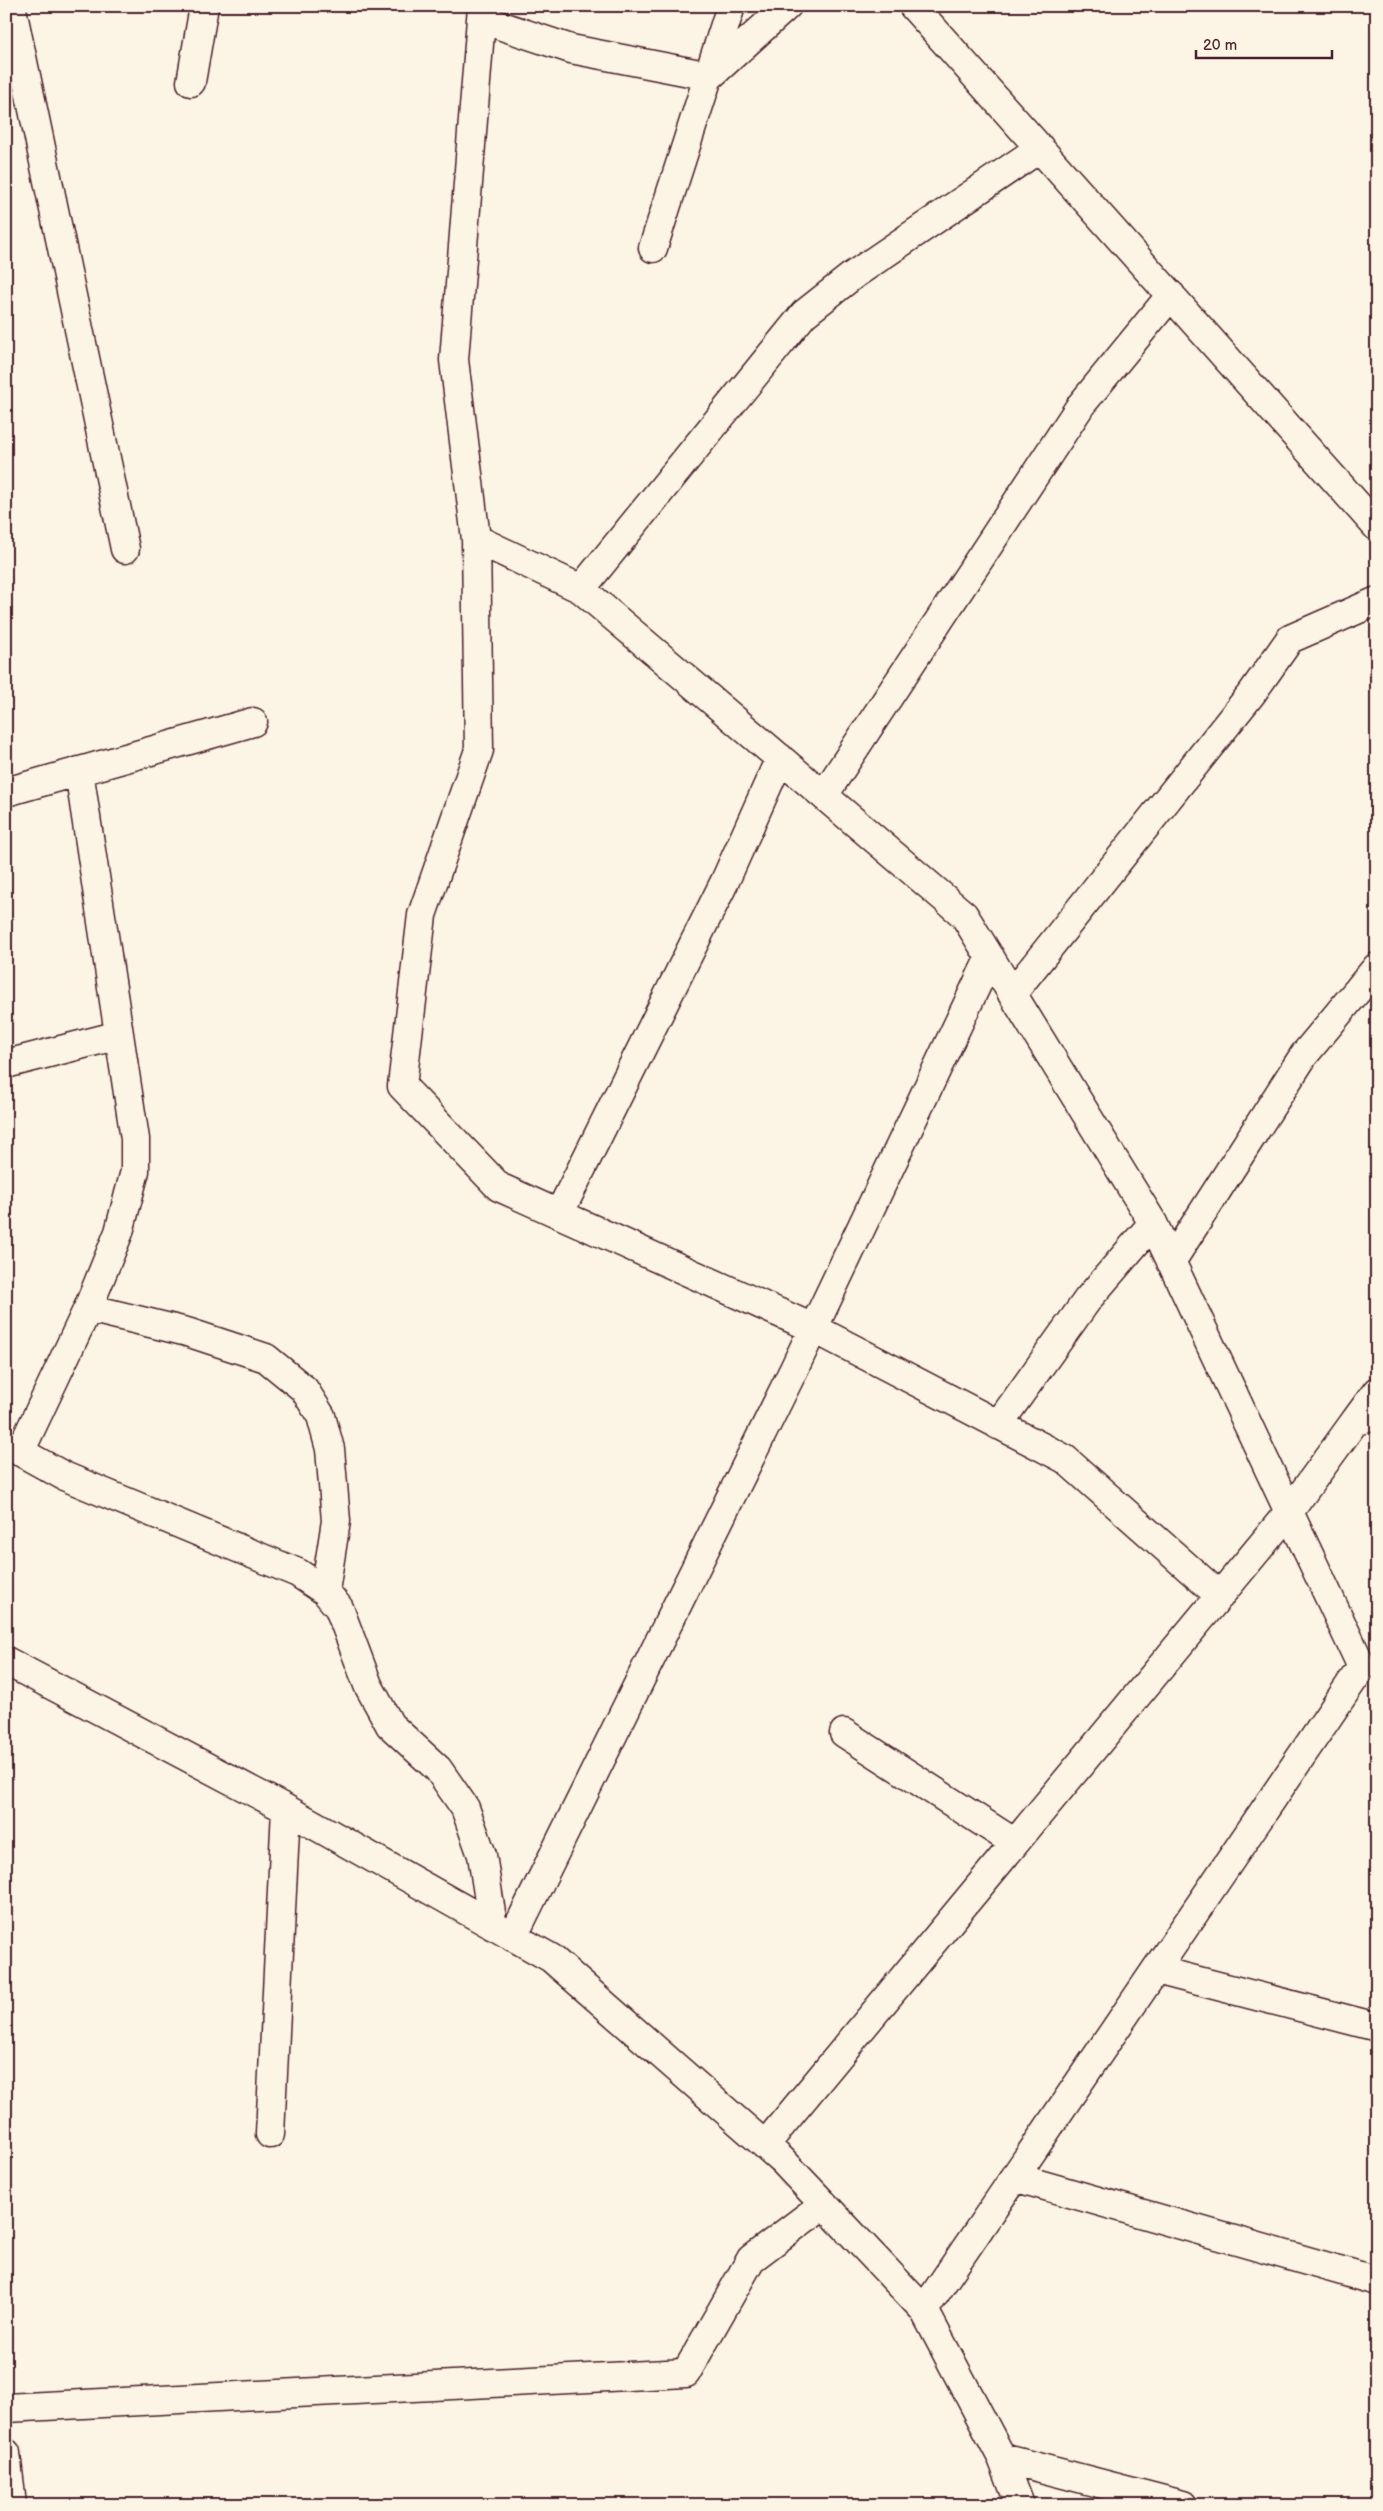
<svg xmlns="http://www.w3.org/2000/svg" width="1383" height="2511" viewBox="0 0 1383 2511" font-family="'Balsamiq Sans',sans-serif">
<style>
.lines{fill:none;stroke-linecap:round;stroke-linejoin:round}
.street-casing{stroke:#4a1f2b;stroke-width:31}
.street{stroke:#fcf5e5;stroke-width:28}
</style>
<rect width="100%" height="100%" fill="#fcf5e5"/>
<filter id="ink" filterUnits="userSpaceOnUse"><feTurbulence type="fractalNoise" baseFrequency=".02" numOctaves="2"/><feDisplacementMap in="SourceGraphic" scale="10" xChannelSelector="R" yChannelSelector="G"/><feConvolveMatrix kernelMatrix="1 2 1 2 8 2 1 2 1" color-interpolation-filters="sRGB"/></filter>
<g filter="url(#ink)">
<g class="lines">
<g class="street-casing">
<path id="street" d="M 482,6 L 454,360 L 476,539 L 581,589 L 964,915 L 1153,1223 L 1362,1667 L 924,2310
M 913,6 L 1377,527
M 6,11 L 12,9 L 125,549
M 481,19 L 571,49 L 710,76 L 787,6
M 191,82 L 204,6
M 653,248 L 731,6
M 476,539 L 479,750 L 422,915 L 402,1086 L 499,1187 L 813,1328 L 1065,1459 L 1220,1596
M 581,589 L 804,314 L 852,276 L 1040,148
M 6,792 L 253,722
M 824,795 L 1081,405 L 1171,295
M 1012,994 L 1252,693 L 1290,639 L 1377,601
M 6,1064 L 119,1035
M 559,1214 L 725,881 L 780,758
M 1171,1262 L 1304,1055 L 1377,967
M 88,1308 L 187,1332 L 266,1358 L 304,1389 L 321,1416 L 330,1449 L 336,1521 L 325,1591
M 1355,1421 L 1377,1391
M 998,1425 L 1088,1299 L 1153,1223
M 6,1444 L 64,1476 L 298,1573 L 325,1591 L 339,1608 L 368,1685 L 390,1725 L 438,1769 L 465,1808 L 482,1855 L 493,1926
M 20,1452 L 88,1308 L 119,1232 L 135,1171 L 135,1139 L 79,771
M 6,1661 L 286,1809 L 551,1958 L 782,2160 L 924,2310 L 1002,2458 L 1020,2505
M 844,1733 L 1015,1843
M 513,1937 L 794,1369 L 990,957
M 1156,1970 L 1377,2027
M 270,2134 L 286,1809
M 765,2145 L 1289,1512 L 1355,1421 L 1377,1416
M 1014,2177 L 1377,2281
M 6,2408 L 686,2373 L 751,2259 L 824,2204
M 6,2453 L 12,2505
M 1002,2458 L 1183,2505"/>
</g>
<use href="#street" class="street"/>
</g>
</g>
<rect width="1383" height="2511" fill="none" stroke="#fcf5e5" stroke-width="25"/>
<rect x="12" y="12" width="1358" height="2486" fill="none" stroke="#4a1f2b" stroke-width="2" filter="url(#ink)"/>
<path d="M1196 50v8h136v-8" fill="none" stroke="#4a1f2b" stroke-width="2.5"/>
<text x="1203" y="50" font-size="15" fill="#4a1f2b" stroke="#fcf5e5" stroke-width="4" paint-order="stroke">20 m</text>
</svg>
